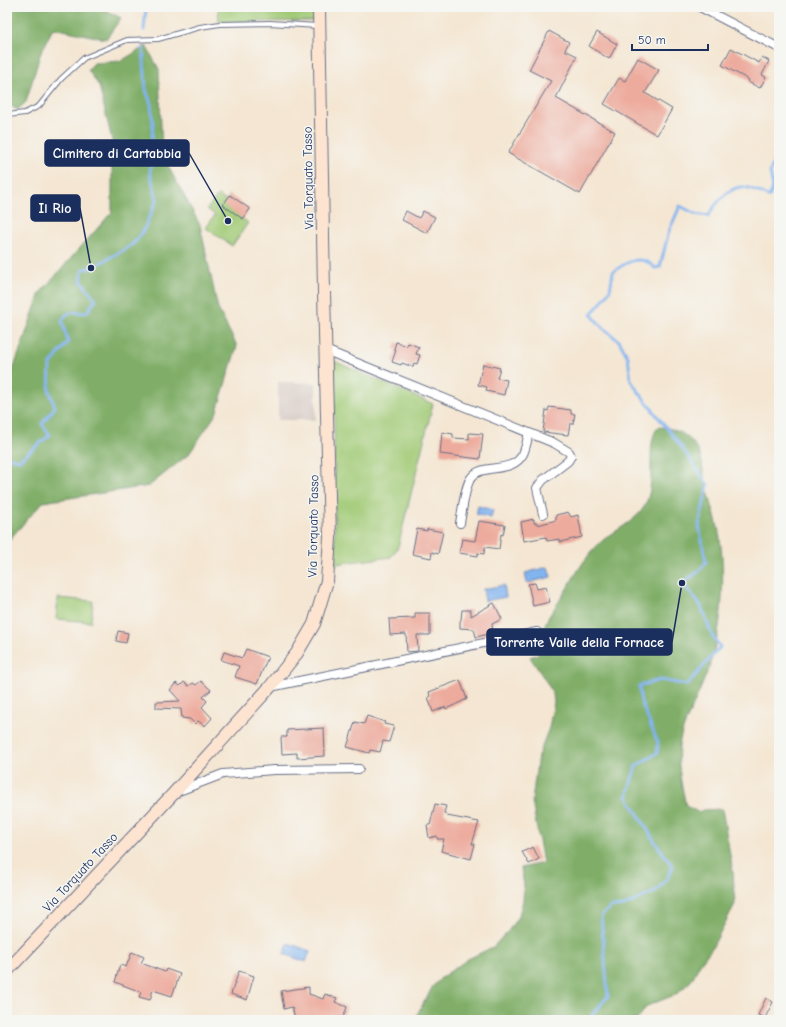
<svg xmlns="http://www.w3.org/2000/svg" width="786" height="1027" viewBox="0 0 786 1027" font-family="'Comic Neue',sans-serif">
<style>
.industrial{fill:#cfc0ba}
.green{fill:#a1ca76;stroke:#5e7c6a}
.forest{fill:#80ae67;stroke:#4e6e62}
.water{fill:#82b4ef;stroke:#4e72a6}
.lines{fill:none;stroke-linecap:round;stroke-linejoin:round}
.stream{stroke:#82b4ef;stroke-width:3}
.building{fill:#edab9d}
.lane-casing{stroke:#676f87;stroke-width:6}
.street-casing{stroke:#676f87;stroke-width:10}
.secondary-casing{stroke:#676f87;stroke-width:14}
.lane{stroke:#fff;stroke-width:4}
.street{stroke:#fff;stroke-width:8}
.secondary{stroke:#fde4d1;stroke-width:12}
.labels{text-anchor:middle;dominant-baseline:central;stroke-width:3;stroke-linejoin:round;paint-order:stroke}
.street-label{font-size:13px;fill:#1b2f5e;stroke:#f6f6f2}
.leader{fill:none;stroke:#1b2f5e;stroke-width:1.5}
.callout-dot{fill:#1b2f5e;stroke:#f6f6f2;stroke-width:1.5}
.callout{fill:#1b2f5e;stroke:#1b2f5e;stroke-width:1.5}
.callout-label{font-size:14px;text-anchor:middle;font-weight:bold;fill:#fff}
</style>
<rect width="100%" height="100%" fill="#f6f6f2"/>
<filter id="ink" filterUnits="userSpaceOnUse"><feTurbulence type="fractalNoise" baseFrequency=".025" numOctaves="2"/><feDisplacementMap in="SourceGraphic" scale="8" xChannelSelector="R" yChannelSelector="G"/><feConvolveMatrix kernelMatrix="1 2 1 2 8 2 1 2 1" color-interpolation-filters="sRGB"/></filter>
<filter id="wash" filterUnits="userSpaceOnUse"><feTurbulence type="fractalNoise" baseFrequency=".012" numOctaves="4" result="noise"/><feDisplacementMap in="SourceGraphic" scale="16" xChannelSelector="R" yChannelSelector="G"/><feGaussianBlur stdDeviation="0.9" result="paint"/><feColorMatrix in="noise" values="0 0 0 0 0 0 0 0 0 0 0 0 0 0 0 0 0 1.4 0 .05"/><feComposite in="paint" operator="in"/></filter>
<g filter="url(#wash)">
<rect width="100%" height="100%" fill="#f4e6d2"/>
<path class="industrial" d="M 278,382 L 316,383 L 316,420 L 278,420 Z"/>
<path class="green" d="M 218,7 L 315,7 L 317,21 L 219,22 Z
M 218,195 L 226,201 L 230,195 L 243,219 L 248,223 L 232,246 L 206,228 L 215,215 L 207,209 Z
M 334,361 L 433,404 L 398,547 L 391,557 L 335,564 Z
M 58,598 L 93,601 L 91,622 L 56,619 Z"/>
<path class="forest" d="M 7,7 L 100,7 L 121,18 L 106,39 L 53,28 L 40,55 L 26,102 L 17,110 L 7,103 Z
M 146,46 L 159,69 L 162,155 L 200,225 L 218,309 L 237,346 L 216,414 L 189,454 L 149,486 L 43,502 L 7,542 L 7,387 L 40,293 L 112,212 L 112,140 L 99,86 L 88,70 L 94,63 L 121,61 Z
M 658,427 C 681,428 697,440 702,462 C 703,468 703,474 705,480 C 709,497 715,514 719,532 C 726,573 723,628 709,667 C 705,678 700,690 695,701 C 689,716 681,730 679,746 C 677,766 682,787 686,806 L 698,812 L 703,810 L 722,809 L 733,872 L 735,904 L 712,948 L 700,964 L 691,981 L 677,994 L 647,1006 L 637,1020 L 414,1020 L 433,986 L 442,977 L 468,959 L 493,947 L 509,930 L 519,915 L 523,901 L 524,885 L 521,868 L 543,863 L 532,801 L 538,756 L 549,728 L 554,702 L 553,694 L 547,683 L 530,657 L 538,654 C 540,645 541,636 544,627 C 547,617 556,607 561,598 C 574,578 583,558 602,541 C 614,531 636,521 644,507 C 658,484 644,445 658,427 Z"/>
<path class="water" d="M 478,506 L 493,510 L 491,518 L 476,514 Z
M 548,567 L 551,577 L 527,583 L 525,573 Z
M 504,585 L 506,597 L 485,601 L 483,589 Z
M 288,943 L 310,951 L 306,962 L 284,954 Z"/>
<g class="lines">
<path class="stream" d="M 144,30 L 146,7
M 7,457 L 19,460 L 50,435 L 42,424 L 55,407 L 49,390 L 50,365 L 68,342 L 62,321 C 66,310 77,312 86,313 L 96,300 L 81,281 L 82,271 L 84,269 L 91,268 L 129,247 L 137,240 L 143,231 L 157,200 L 150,173 L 153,122 L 151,104 L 146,90 L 143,48
M 588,1020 L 608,996 L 601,916 L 611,907 L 624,906 L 655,892 L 667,879 L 673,867 L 655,842 L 627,796 L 636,766 L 657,753 L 658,743 L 641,702 L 639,686 L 660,680 L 687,685 L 720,647 L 712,635 L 701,606 L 682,583 L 698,572 L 706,562 L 699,525 L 708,485 L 680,445 L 644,399 L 631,381 L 628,357 L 619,341 L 602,327 L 591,314 L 600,304 L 610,290 L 613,272 C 626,262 641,253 655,268 L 660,267 L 669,231 L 680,206 L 696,214 L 708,216 C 715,205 727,188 741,187 C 750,186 761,193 769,197 L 773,188 L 770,172 L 779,147"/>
</g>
<g id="blocks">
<path class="building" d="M 549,31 L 569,42 L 565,50 L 577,56 L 556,98 L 615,132 L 580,194 L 508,153 L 551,81 L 529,70 Z
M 597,32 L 617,44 L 609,59 L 589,46 Z
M 731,48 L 759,63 L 762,57 L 769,61 L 762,75 L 766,77 L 760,88 L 748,82 L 749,80 L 722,65 Z
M 638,58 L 659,70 L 645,93 L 672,109 L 657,135 L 604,104 L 619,78 L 625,81 Z
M 230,195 L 250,209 L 243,219 L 223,205 Z
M 406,211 L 419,218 L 423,211 L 435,217 L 427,233 L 402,220 Z
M 396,342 L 407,346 L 408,343 L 419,347 L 416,354 L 420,355 L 417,364 L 414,363 L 413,367 L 402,363 L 401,365 L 392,362 L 396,350 L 394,349 Z
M 483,364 L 500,368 L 497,378 L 507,380 L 504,395 L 486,391 L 487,387 L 478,385 Z
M 549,407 L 571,410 L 571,414 L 575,414 L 573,424 L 570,424 L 568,435 L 543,432 L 546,410 L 548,411 Z
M 442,432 L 453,434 L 453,438 L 469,439 L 469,433 L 483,434 L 480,459 L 440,454 Z
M 568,512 L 571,517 L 578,515 L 582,537 L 560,542 L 560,539 L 547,541 L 546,537 L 524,541 L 521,522 L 534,519 L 534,523 L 537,523 L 538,525 L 556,520 L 556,515 Z
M 479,521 L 505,525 L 503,535 L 501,534 L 499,549 L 485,547 L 484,554 L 478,553 L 478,556 L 459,553 L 462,539 L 475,541 Z
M 417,529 L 427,531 L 427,529 L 443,532 L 438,554 L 432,552 L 431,558 L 412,554 Z
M 535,583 L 537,589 L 546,587 L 550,602 L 533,606 L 528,584 Z
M 494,603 L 502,619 L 492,624 L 493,633 L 476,637 L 474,629 L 460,628 L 460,621 L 461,620 L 462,610 L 471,610 L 471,616 Z
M 415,613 L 430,613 L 430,635 L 417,635 L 418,651 L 407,652 L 406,634 L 390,635 L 389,619 L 415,618 Z
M 118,631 L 128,633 L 126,643 L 116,641 Z
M 246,649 L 268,657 L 257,684 L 235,677 L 239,666 L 221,660 L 224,652 L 242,658 Z
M 460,680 L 467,699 L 446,709 L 445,707 L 433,712 L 428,697 L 430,697 L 429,692 Z
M 201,681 L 211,690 L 203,697 L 207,701 L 202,707 L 212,718 L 205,726 L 198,721 L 195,724 L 190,719 L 182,718 L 181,709 L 156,708 L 156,702 L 180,701 L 170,690 L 176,683 L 180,686 L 184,682 L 189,686 L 193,683 L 196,685 Z
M 367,716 L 385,722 L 384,724 L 394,726 L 389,742 L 383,741 L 380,752 L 370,750 L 369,753 L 347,747 L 355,722 L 364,724 Z
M 324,728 L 325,756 L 297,758 L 297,753 L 282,754 L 281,737 L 287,737 L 287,730 Z
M 435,804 L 446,806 L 444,813 L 448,815 L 447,816 L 479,822 L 472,844 L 475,844 L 471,859 L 441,851 L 444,839 L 437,839 L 437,836 L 429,838 L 427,825 L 430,825 Z
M 533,847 L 539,859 L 529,864 L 522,852 Z
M 132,952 L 144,957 L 141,963 L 165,972 L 166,969 L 180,974 L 172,996 L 153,990 L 150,1000 L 139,997 L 141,992 L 115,982 L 120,965 L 126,967 Z
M 239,971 L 254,976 L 247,1000 L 231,994 Z
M 309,987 L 309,994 L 323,999 L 325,994 L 337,998 L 335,1002 L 347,1007 L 342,1020 L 295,1019 L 292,1007 L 284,1009 L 281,991 Z
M 766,998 L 773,1002 L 765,1018 L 758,1015 Z"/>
</g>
</g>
<g filter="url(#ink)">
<use href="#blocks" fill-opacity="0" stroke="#676f87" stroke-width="1"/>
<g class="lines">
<g class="lane-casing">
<path id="lane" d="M 7,115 L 25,113 L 39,106 L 61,79 L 84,58 L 127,40 L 158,39 L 200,27 L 220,24 L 270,23 L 317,26"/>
</g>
<g class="street-casing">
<path id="street" d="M 700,7 L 779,48
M 325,350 L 554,443 L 569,452 L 571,456 L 568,461 L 543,480 L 537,488 L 543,514
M 460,523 C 462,513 465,485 471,478 C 482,462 512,475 523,454 C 526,448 527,440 529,433
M 270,687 L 537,632
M 176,792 L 223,774 L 274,770 L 359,769"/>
</g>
<g class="secondary-casing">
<path id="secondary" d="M 7,971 L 174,793 L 270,687 L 297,653 L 314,624 L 327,581 L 330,538 L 324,292 L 319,7"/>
</g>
<use href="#lane" class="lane"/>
<use href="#street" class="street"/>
<use href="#secondary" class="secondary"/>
</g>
</g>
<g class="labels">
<g class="street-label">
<text transform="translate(308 178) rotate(-91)">Via Torquato Tasso</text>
<text transform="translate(313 526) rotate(-89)">Via Torquato Tasso</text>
<text transform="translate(80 872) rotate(-47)">Via Torquato Tasso</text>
</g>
</g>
<path class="leader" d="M228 221L189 153M91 268L80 208M682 583L672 642"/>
<g class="callout-dot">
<circle cx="228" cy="221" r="4"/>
<circle cx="91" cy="268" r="4"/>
<circle cx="682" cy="583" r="4"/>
</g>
<g class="callout">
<rect x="45" y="140" width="144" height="26" rx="4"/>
<rect x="31" y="195" width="49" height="26" rx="4"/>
<rect x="487" y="629" width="185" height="26" rx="4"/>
</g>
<g class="callout-label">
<text x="117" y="158">Cimitero di Cartabbia</text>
<text x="55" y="213">Il Rio</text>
<text x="579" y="647">Torrente Valle della Fornace</text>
</g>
<rect width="786" height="1027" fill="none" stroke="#f6f6f2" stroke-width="24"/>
<path d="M632 44v6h76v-6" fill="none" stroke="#1b2f5e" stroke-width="2"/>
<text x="638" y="44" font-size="12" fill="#1b2f5e" stroke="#f6f6f2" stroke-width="3" paint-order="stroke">50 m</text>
</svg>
